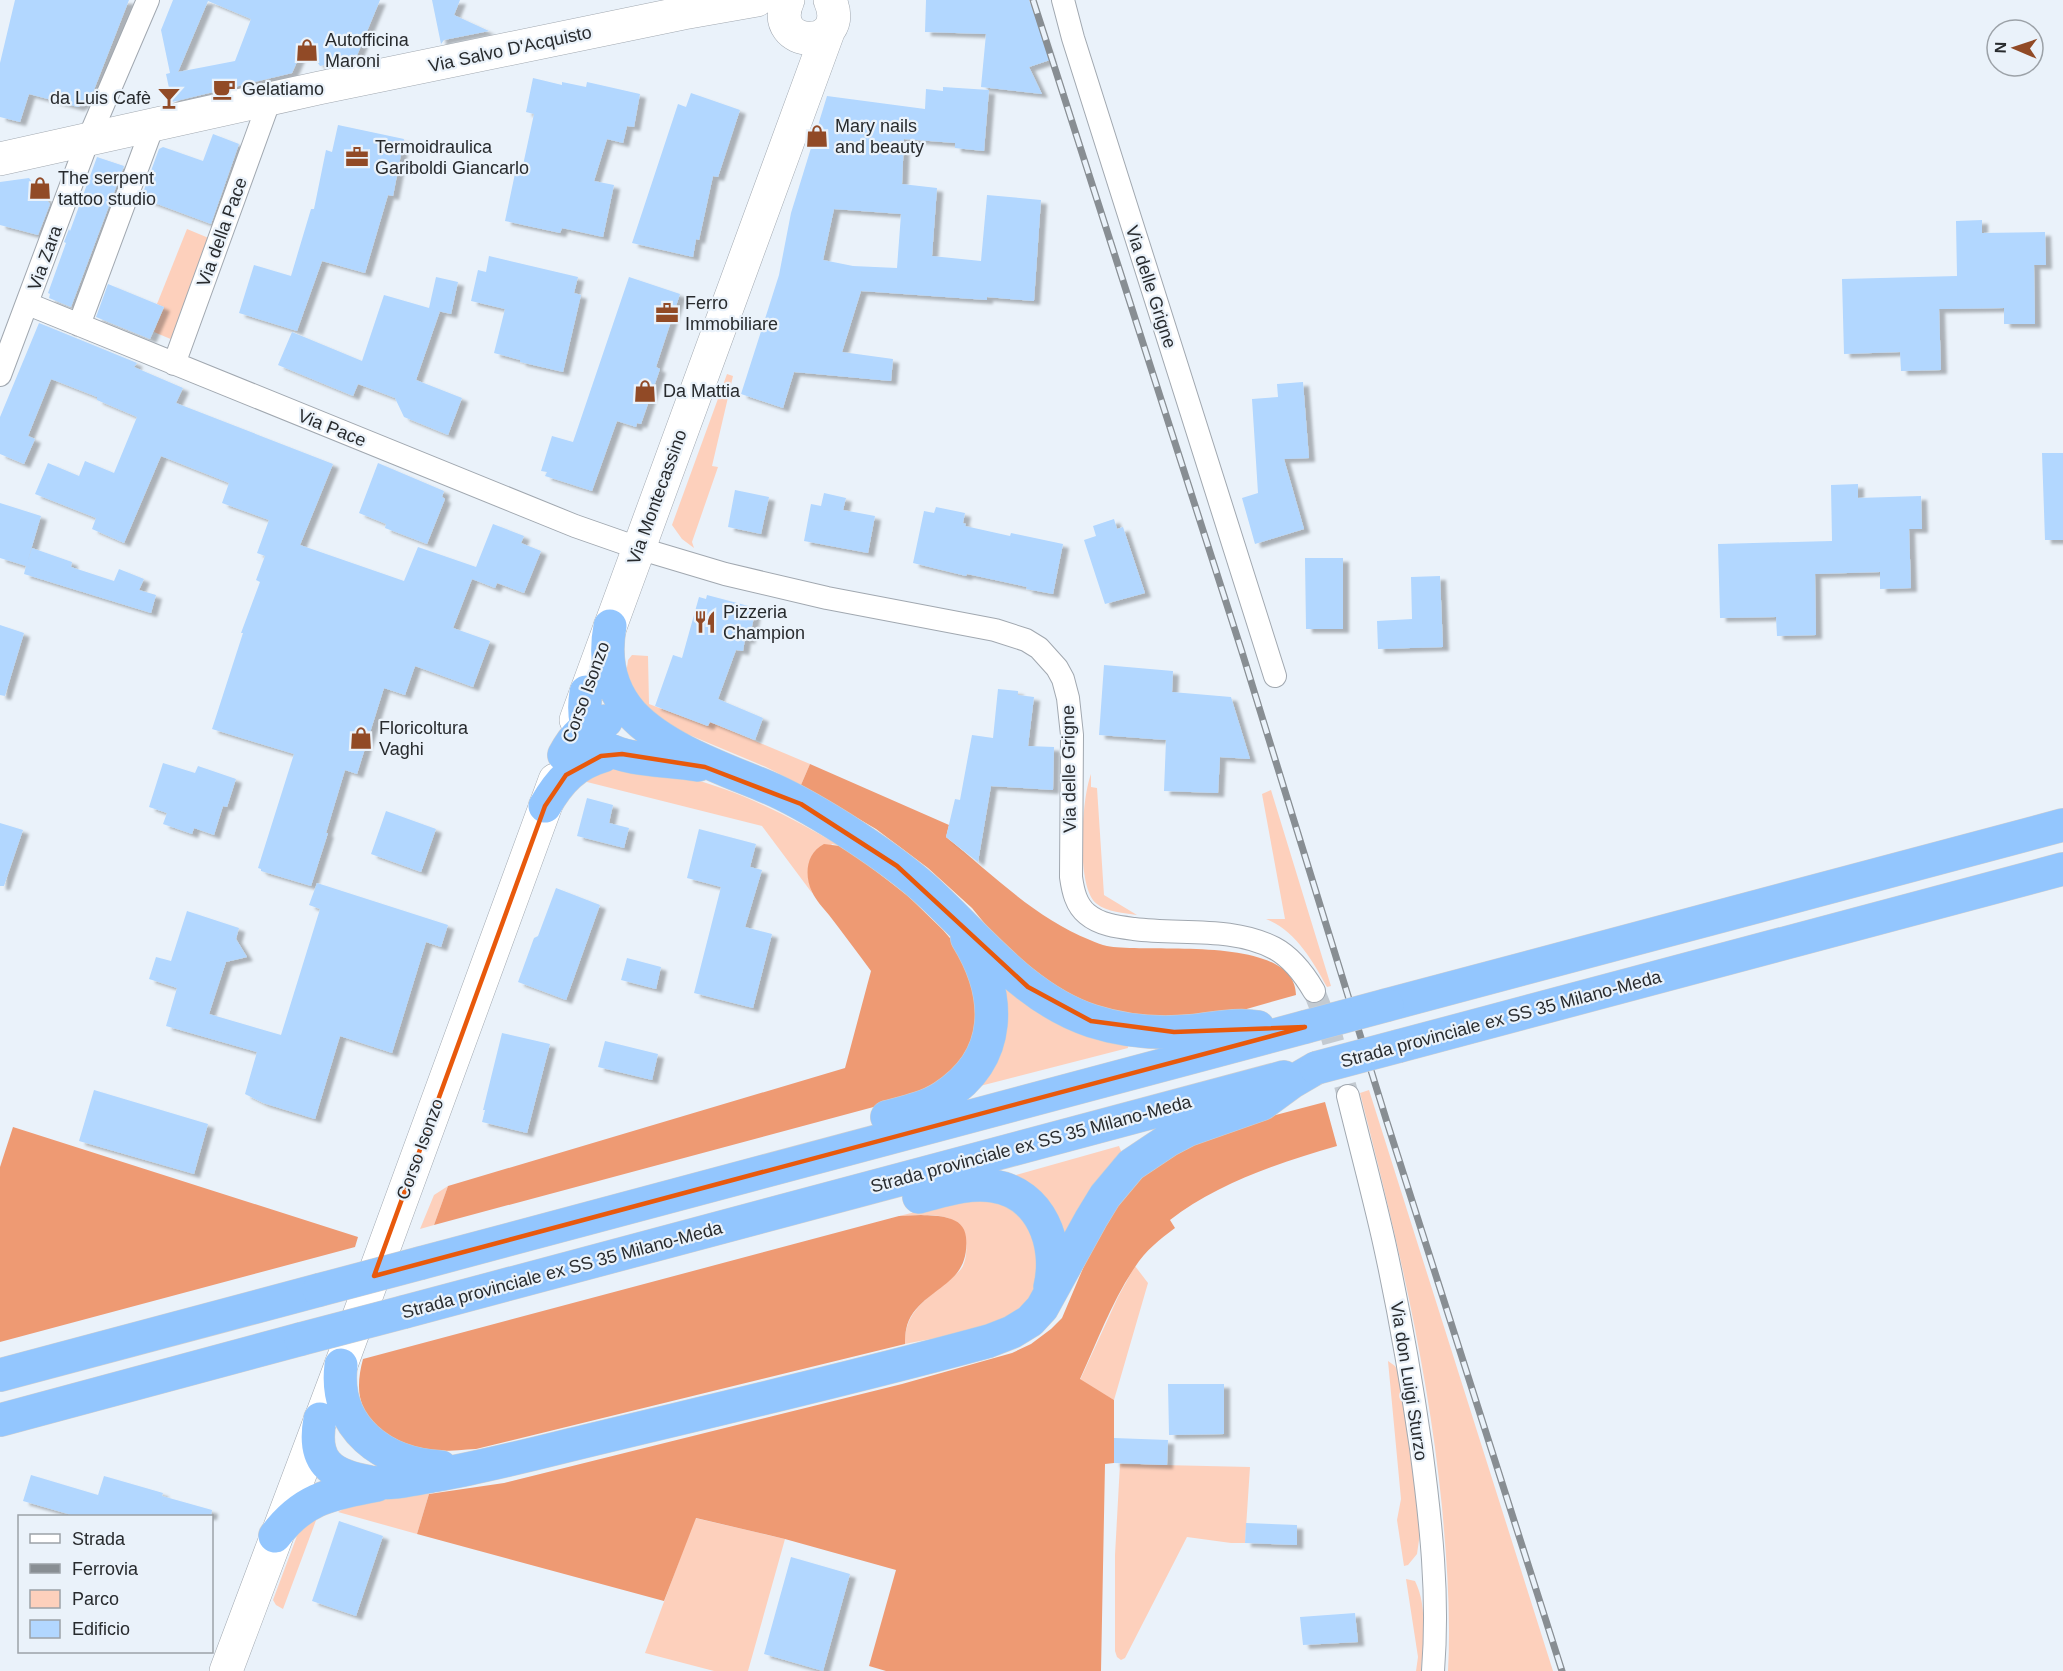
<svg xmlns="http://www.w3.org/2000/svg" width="2063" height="1671" viewBox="0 0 2063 1671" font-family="Arial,sans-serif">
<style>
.green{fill:#fdd0bc}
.forest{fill:#ee9a73}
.building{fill:#b2d7ff;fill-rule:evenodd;filter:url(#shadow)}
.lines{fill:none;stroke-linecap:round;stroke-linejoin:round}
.street-tunnel{stroke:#c3cad1;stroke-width:22;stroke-dasharray:22 11;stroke-linecap:butt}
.street-casing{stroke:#a1a8b0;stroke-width:24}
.secondary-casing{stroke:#a1a8b0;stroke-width:34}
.highway-casing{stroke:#d0d0d1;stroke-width:34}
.street{stroke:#fff;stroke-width:22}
.secondary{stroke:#fff;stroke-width:33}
.highway{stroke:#93c6fe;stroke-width:33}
.rail-casing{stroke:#888e93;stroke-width:7}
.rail{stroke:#eaf2fa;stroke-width:4.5;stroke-dasharray:14;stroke-linecap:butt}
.highway-bridge-casing{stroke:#d0d0d1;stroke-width:34;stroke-linecap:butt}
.highway-bridge{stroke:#93c6fe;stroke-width:33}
.marked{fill:none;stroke:#e8590c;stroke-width:4.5;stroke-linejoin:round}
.labels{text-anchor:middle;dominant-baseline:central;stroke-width:4.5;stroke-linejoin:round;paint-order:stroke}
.poi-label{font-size:18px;fill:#282b2e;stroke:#eaf2fa;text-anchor:start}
.street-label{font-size:18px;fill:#282b2e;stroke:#eaf2fa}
</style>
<defs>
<filter id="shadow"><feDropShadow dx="6" dy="4" stdDeviation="1.5" flood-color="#0004"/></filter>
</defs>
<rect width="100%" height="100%" fill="#eaf2fa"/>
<path class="green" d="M 187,229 L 211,239 L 173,340 L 154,332 L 164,307 L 157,304 Z
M 727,374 L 733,376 L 712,466 L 718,467 L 692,542 L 694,548 L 682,539 L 672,525 Z
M 632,655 L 648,656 L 649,704 L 707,726 L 710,722 L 810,764 L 801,785 L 766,767 L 680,731 L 642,709 L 626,675 L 628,660 Z
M 608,767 C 632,770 657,771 681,776 C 741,791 787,815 840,846 L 832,844 L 808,877 L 812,893 L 762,826 L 587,782 L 587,778 Z
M 1091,774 L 1091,787 L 1097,788 L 1104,895 L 1137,915 C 1124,913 1107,912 1097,904 C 1075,888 1082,797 1091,774 Z
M 1271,790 L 1331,986 L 1327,987 C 1313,961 1295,930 1266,919 L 1285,919 L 1262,794 Z
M 998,981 L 1127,1040 L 1128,1048 L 980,1086 Z
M 1369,1090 L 1553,1671 L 1448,1671 C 1451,1616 1447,1562 1442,1507 C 1428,1366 1395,1230 1360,1093 Z
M 1119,1146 L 1123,1156 L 1067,1244 L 1016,1181 L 1016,1175 Z
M 448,1186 L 434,1225 L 420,1229 L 434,1195 Z
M 973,1198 L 1010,1205 L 1038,1241 C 1038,1255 1040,1274 1035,1287 C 1020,1328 943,1336 905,1344 C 904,1313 925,1300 947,1282 C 952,1278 960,1272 963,1266 C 966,1259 967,1250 966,1243 C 966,1209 923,1215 899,1216 Z
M 1135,1266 L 1148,1283 L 1114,1400 L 1080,1380 L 1118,1297 Z
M 1388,1361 L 1395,1366 L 1399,1373 L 1410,1445 L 1420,1533 L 1417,1554 L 1408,1565 L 1404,1566 L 1397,1520 L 1401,1499 Z
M 1120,1464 L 1250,1467 L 1245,1543 L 1231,1543 L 1187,1537 L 1125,1658 L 1121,1660 L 1117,1657 L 1115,1651 L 1115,1555 Z
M 429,1494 L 417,1534 L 338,1512 C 364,1498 399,1495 429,1494 Z
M 318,1515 L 283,1609 L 276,1605 L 273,1600 L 297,1536 L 303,1528 Z
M 695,1518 L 785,1539 L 748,1671 L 714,1671 L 645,1653 Z
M 1406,1579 L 1415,1581 C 1428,1607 1423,1643 1421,1671 L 1416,1671 L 1418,1657 Z"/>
<path class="forest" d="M 810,764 L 949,825 L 946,837 C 992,874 1035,918 1090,940 C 1095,942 1102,945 1107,946 C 1147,954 1295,933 1296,995 L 1229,1014 L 1193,1020 L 1119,1016 L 1051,990 L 999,941 L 972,908 L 928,868 L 876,829 L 801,785 Z
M 824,844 L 840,846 L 863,861 L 908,896 L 943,930 L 961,951 L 970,968 L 979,1026 L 959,1071 L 907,1098 L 434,1225 L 448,1186 L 845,1068 L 871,971 C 857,952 843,933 829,915 C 823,908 816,900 812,892 C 804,875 806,853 824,844 Z
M 1325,1102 L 1337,1146 C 1281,1162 1216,1184 1170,1220 L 1175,1228 C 1160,1239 1145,1251 1135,1267 C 1112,1301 1097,1342 1080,1379 L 1114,1400 L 1114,1463 L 1105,1464 L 1101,1671 L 886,1671 L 869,1666 L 896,1570 L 785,1539 L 696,1518 L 664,1601 L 417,1534 L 429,1494 L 504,1483 L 902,1384 L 1012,1353 L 1031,1344 L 1051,1329 L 1062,1318 L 1084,1266 L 1116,1202 L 1160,1158 L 1253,1121 Z
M 13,1127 L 358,1237 L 355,1247 L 0,1342 L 0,1167 Z
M 921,1215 C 937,1216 964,1215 966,1237 C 970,1282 935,1284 913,1313 C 906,1323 905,1333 905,1344 L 476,1449 C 459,1450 442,1452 425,1450 C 411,1448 401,1442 390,1436 C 359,1417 354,1392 363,1359 L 899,1216 Z"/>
<path class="building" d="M 15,0 L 129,0 L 90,100 L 78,107 L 29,94 L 20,122 L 0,117 L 0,63 Z
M 173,0 L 380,0 L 356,58 L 320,66 L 305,44 L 292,73 L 172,102 L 166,74 L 170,73 L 161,30 ZM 208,1 L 251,19 L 235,61 L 178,72 Z
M 432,0 L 460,0 L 454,15 L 489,31 L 444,40 L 441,44 Z
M 926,0 L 1029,0 L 1050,60 L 1029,67 L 1042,94 L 981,87 L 986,34 L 925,32 Z
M 533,78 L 562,85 L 562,82 L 586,87 L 587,82 L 640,94 L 634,127 L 627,126 L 623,143 L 607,139 L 594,181 L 614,185 L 603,237 L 562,228 L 560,233 L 505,221 L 517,164 L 523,165 L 534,114 L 526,112 Z
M 943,87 L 989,90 L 984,151 L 955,148 L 955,143 L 904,139 L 902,184 L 937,188 L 932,256 L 981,261 L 987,195 L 1041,200 L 1034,301 L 987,297 L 987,300 L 861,291 L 842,352 L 893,359 L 891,381 L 794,372 L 783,408 L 741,394 L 779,275 L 791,213 L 827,96 L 925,109 L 926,89 L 943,91 ZM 834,209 L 901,214 L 897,268 L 853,266 L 823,260 Z
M 691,93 L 740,110 L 718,177 L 713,176 L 699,240 L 696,239 L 693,257 L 632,243 L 678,104 L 686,107 Z
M 338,125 L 404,139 L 393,196 L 388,195 L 365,273 L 322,261 L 297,331 L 239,313 L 254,265 L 291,276 L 311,209 L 314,209 L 326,150 L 332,152 Z
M 213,134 L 239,144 L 211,224 L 141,198 L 159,149 L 163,147 L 203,161 Z
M 97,157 L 124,166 L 71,307 L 49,298 L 50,294 L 48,293 L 66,243 L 64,242 L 69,229 L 70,231 Z
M 29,178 L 50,204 L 38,235 L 0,225 L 0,182 Z
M 1982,220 L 1982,233 L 2045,232 L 2046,265 L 2034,265 L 2035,324 L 2004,324 L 2004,308 L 1939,309 L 1941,370 L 1901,371 L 1900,352 L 1844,354 L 1842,279 L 1957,276 L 1956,221 Z
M 489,256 L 578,277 L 574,293 L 581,295 L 563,372 L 520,362 L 520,360 L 494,353 L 505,309 L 471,301 L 478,270 L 486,272 Z
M 436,277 L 458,282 L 451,314 L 438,311 L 440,311 L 416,380 L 462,398 L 448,435 L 404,417 L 395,398 L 358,384 L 353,396 L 278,365 L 292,332 L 362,361 L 384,295 L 429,308 Z
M 629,277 L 680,294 L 656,367 L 660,369 L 641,424 L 637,423 L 636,427 L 617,421 L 592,491 L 545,476 L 547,472 L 541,471 L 552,436 L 573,442 Z
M 108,284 L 164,307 L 150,339 L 96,317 Z
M 39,323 L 137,363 L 134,367 L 183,388 L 176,403 L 333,464 L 300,545 L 404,581 L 418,547 L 476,567 L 493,524 L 524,536 L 521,543 L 541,551 L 524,593 L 497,583 L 495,588 L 472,579 L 453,628 L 490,641 L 473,687 L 415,666 L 405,695 L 384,688 L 357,774 L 345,770 L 326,833 L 328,833 L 311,886 L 261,871 L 261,869 L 258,868 L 294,754 L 212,729 L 243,633 L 241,633 L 260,582 L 256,580 L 265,556 L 257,553 L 269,520 L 222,503 L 229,483 L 161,456 L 124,543 L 92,529 L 96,518 L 35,494 L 48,463 L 79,476 L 85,461 L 114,473 L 137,417 L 97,400 L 97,397 L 51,379 L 28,436 L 35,439 L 24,464 L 0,454 L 0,417 Z
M 1303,382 L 1309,458 L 1284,459 L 1304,529 L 1255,544 L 1242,498 L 1258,493 L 1252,399 L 1278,397 L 1277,384 Z
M 2042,453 L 2063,453 L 2063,540 L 2045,540 Z
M 378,463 L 444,491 L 442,497 L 445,499 L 427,544 L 385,528 L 386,524 L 359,513 Z
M 1858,484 L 1858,498 L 1921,496 L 1922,529 L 1909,529 L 1911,588 L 1880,589 L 1880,572 L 1815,574 L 1816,635 L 1777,636 L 1776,617 L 1720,618 L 1718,544 L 1832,541 L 1831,485 Z
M 735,490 L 769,497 L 761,534 L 728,527 Z
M 824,493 L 846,498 L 843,510 L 875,516 L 868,553 L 804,541 L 811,504 L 821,506 Z
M 0,503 L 41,516 L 28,560 L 32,548 L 72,562 L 71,567 L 114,581 L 119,569 L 144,579 L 139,590 L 156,595 L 151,613 L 24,574 L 26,566 L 0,558 Z
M 936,507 L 965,513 L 963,523 L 966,524 L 965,526 L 1010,536 L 1011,533 L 1063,544 L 1053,594 L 1026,589 L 1027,587 L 967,574 L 966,576 L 913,563 L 924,511 L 934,513 Z
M 1114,519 L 1117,529 L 1123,527 L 1145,593 L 1105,604 L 1084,540 L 1096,536 L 1093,526 Z
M 1305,558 L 1343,558 L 1343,629 L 1306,629 Z
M 1440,576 L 1443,647 L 1378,649 L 1377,621 L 1412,619 L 1411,577 Z
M 707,595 L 756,608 L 749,640 L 745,639 L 743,651 L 736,650 L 718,699 L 763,718 L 755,740 L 710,722 L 708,726 L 655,706 L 673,655 L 682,658 L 699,597 L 706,599 Z
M 0,625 L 24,633 L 5,696 L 0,695 Z
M 1104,665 L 1173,671 L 1172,692 L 1231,697 L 1250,759 L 1220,757 L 1218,793 L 1164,791 L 1166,740 L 1099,735 Z
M 998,689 L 1018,691 L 1018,695 L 1034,697 L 1028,746 L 1054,747 L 1053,790 L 991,786 L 978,862 L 946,837 L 955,799 L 960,800 L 972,735 L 993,738 Z
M 163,763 L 195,773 L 198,766 L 236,779 L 227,807 L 223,806 L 214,835 L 194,828 L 192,834 L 163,824 L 167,813 L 149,807 Z
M 587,798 L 613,805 L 609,823 L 629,828 L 624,848 L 577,836 Z
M 386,811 L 436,829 L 421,872 L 371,854 Z
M 0,823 L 23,830 L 4,886 L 0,886 Z
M 699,829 L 756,844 L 750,867 L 762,870 L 745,927 L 772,934 L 753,1008 L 694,993 L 721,887 L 687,878 Z
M 317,883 L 448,925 L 441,947 L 426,942 L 392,1053 L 340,1036 L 315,1119 L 263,1103 L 245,1094 L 257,1052 L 166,1026 L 177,988 L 149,979 L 156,957 L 171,961 L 187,911 L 239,928 L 236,939 L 247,957 L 226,962 L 209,1014 L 281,1035 L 320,909 L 309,905 Z
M 556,888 L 600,905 L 566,1000 L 518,982 L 534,938 L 538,936 Z
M 627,958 L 661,967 L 656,989 L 621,980 Z
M 502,1033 L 550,1044 L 527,1133 L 482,1122 L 485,1110 L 483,1110 Z
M 605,1041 L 658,1054 L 652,1080 L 598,1067 Z
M 94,1090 L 208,1124 L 194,1174 L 79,1141 Z
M 1168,1384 L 1224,1384 L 1224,1434 L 1169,1435 Z
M 1114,1438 L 1168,1440 L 1167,1465 L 1114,1463 Z
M 31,1475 L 98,1495 L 104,1476 L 163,1493 L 162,1496 L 212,1510 L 211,1516 L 75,1516 L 23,1501 Z
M 339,1521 L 383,1536 L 356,1616 L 312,1601 Z
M 1246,1523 L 1297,1525 L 1297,1545 L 1245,1543 Z
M 791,1557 L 850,1574 L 823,1671 L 764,1654 Z
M 1355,1613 L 1358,1642 L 1303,1645 L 1300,1617 Z"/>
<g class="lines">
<path class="street-tunnel" d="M 1314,991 L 1331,1034 L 1348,1096"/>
<g class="street-casing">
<path id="street" d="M 1063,0 L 1073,38 L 1275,676
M 28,304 L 575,526 L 638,548 L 725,574 L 827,598 L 995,630 L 1026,640 L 1039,648 L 1057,668 L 1063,679 L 1068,698 L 1072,735 L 1071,877 C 1073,891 1076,905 1087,914 C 1100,925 1118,927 1134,929 C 1179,935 1232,926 1274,948 C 1291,957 1304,974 1314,991
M 79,325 L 154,123
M 174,364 L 270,99
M 0,375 L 88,140 L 148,0
M 1348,1096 C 1360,1145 1373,1193 1384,1242 C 1399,1310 1411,1379 1421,1448 C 1431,1523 1439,1596 1433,1671"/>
</g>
<g class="secondary-casing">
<path id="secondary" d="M 788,0 C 766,50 852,52 830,0
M 0,159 L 319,88 L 683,13 L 757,0
M 576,720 L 828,32
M 226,1671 L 341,1365 L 555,780"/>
</g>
<g class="highway-casing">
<path id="highway" d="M 610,626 C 604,658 609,688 632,714 C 665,749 724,769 767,787 C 793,798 818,813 842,828 C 870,846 898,865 923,887 C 976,934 1022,998 1092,1021 C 1123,1031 1158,1034 1191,1031 C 1213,1029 1235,1023 1258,1027
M 586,692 C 574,767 646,756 698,765
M 564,755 C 574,736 584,725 606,721
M 545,806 C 559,781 575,764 603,756
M 1387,1005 L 2063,825
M 1399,1046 L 2063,869
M 887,1117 C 906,1112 926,1108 943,1097 C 1004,1058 1002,995 967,938
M 919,1197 C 943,1191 968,1182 993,1186 C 1041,1193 1060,1244 1050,1287
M 421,1263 L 1305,1027
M 404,1312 L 1284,1077
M 341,1365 C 333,1428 384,1464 441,1467
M 0,1375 L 319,1290
M 320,1419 C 312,1461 329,1475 370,1482 C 392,1485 415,1479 437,1475 C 482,1467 526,1456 570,1445 C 710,1411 850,1379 989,1341 L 1012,1332 L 1030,1321 L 1042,1308 L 1091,1219 L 1105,1196 L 1131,1165 L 1167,1141 L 1188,1130 L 1262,1104 L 1292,1082 L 1316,1068
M 0,1420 L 301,1339
M 275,1536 C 304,1497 332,1494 377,1485"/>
</g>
<use href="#street" class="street"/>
<use href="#secondary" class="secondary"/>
<use href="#highway" class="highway"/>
<g class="rail-casing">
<path id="rail" d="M 1033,0 L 1242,652 L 1386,1119 L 1562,1671"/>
</g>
<use href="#rail" class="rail"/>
<g class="highway-bridge-casing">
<path id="highway-bridge" d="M 1305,1027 L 1387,1005
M 1316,1068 L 1399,1046
M 319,1290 L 421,1263
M 301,1339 L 404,1312"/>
</g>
<use href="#highway-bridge" class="highway-bridge"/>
</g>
<path class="marked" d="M 622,754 L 705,767 L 801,804 L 897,866 L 1028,987 L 1091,1021 L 1174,1032 L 1305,1027 L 374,1276 L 545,806 L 566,775 L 601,756 Z"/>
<defs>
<g id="shop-bare" transform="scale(1.8)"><path d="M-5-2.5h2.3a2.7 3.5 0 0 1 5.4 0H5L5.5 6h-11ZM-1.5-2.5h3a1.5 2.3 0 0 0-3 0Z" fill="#914a26" stroke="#eaf2fa" stroke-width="2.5" paint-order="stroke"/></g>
<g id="cafe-bare" transform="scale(1.8)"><path d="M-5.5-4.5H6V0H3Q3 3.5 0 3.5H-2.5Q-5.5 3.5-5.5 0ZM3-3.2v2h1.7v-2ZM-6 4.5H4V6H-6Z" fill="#914a26" stroke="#eaf2fa" stroke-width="2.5" paint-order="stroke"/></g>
<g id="bar-bare" transform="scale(1.8)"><path d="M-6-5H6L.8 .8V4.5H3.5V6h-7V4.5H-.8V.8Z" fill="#914a26" stroke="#eaf2fa" stroke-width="2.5" paint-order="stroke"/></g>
<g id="office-bare" transform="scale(1.8)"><path d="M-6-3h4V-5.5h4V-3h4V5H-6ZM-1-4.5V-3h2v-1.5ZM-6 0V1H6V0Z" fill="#914a26" stroke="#eaf2fa" stroke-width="2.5" paint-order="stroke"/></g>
<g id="restaurant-bare" transform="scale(1.8)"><path d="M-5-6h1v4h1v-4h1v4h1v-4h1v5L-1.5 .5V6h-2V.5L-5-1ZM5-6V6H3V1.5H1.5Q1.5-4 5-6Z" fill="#914a26" stroke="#eaf2fa" stroke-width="2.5" paint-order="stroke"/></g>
</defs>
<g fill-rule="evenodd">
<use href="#shop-bare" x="307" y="50"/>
<use href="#cafe-bare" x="224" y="89"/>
<use href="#bar-bare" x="169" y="98"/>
<use href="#shop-bare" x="817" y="136"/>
<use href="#office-bare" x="357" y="157"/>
<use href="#shop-bare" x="40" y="188"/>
<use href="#office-bare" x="667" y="313"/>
<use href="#shop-bare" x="645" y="391"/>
<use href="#restaurant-bare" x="705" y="622"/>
<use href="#shop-bare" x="361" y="738"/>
</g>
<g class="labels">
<g class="poi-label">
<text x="325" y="40">Autofficina<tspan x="325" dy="21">Maroni</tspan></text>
<text x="242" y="89">Gelatiamo</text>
<text x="151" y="98" text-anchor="end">da Luis Cafè</text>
<text x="835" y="126">Mary nails<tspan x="835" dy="21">and beauty</tspan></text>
<text x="375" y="147">Termoidraulica<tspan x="375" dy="21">Gariboldi Giancarlo</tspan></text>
<text x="58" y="178">The serpent<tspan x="58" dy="21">tattoo studio</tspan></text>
<text x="685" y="303">Ferro<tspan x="685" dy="21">Immobiliare</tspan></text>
<text x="663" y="391">Da Mattia</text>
<text x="723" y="612">Pizzeria<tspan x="723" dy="21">Champion</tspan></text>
<text x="379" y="728">Floricoltura<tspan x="379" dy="21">Vaghi</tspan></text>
</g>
<g class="street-label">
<text transform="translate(510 49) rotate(-12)">Via Salvo D'Acquisto</text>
<text transform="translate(222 232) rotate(-70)">Via della Pace</text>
<text transform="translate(45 258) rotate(-70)">Via Zara</text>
<text transform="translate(1151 287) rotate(72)">Via delle Grigne</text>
<text transform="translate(332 428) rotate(22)">Via Pace</text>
<text transform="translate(657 497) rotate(-70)">Via Montecassino</text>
<text transform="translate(586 692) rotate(-70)">Corso Isonzo</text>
<text transform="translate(1069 769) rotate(-91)">Via delle Grigne</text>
<text transform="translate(1501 1019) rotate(-15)">Strada provinciale ex SS 35 Milano-Meda</text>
<text transform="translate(1031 1144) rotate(-15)">Strada provinciale ex SS 35 Milano-Meda</text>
<text transform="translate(420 1149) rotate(-70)">Corso Isonzo</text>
<text transform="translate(562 1270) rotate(-15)">Strada provinciale ex SS 35 Milano-Meda</text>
<text transform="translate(1409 1381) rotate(81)">Via don Luigi Sturzo</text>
</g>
</g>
<rect x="18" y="1515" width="195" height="138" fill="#eaf2fa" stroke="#9ca2a8" stroke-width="1.5"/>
<rect x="30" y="1534" width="30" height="9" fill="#ffffff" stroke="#9ca2a8" stroke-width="1.5"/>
<text x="72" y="1545" font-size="18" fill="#282b2e">Strada</text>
<rect x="30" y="1564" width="30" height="9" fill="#888e93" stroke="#9ca2a8" stroke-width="1.5"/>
<text x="72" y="1575" font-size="18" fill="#282b2e">Ferrovia</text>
<rect x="30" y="1590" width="30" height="18" fill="#fdd0bc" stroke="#9ca2a8" stroke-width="1.5"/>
<text x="72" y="1605" font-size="18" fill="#282b2e">Parco</text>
<rect x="30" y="1620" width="30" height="18" fill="#b2d7ff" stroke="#9ca2a8" stroke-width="1.5"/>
<text x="72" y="1635" font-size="18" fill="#282b2e">Edificio</text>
<g transform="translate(2015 48) rotate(272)"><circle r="28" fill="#eaf2fa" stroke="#9ca2a8" stroke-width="1.5"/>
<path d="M0-4.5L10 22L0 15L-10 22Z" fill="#914a26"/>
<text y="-9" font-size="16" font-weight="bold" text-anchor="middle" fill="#282b2e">N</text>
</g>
</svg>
